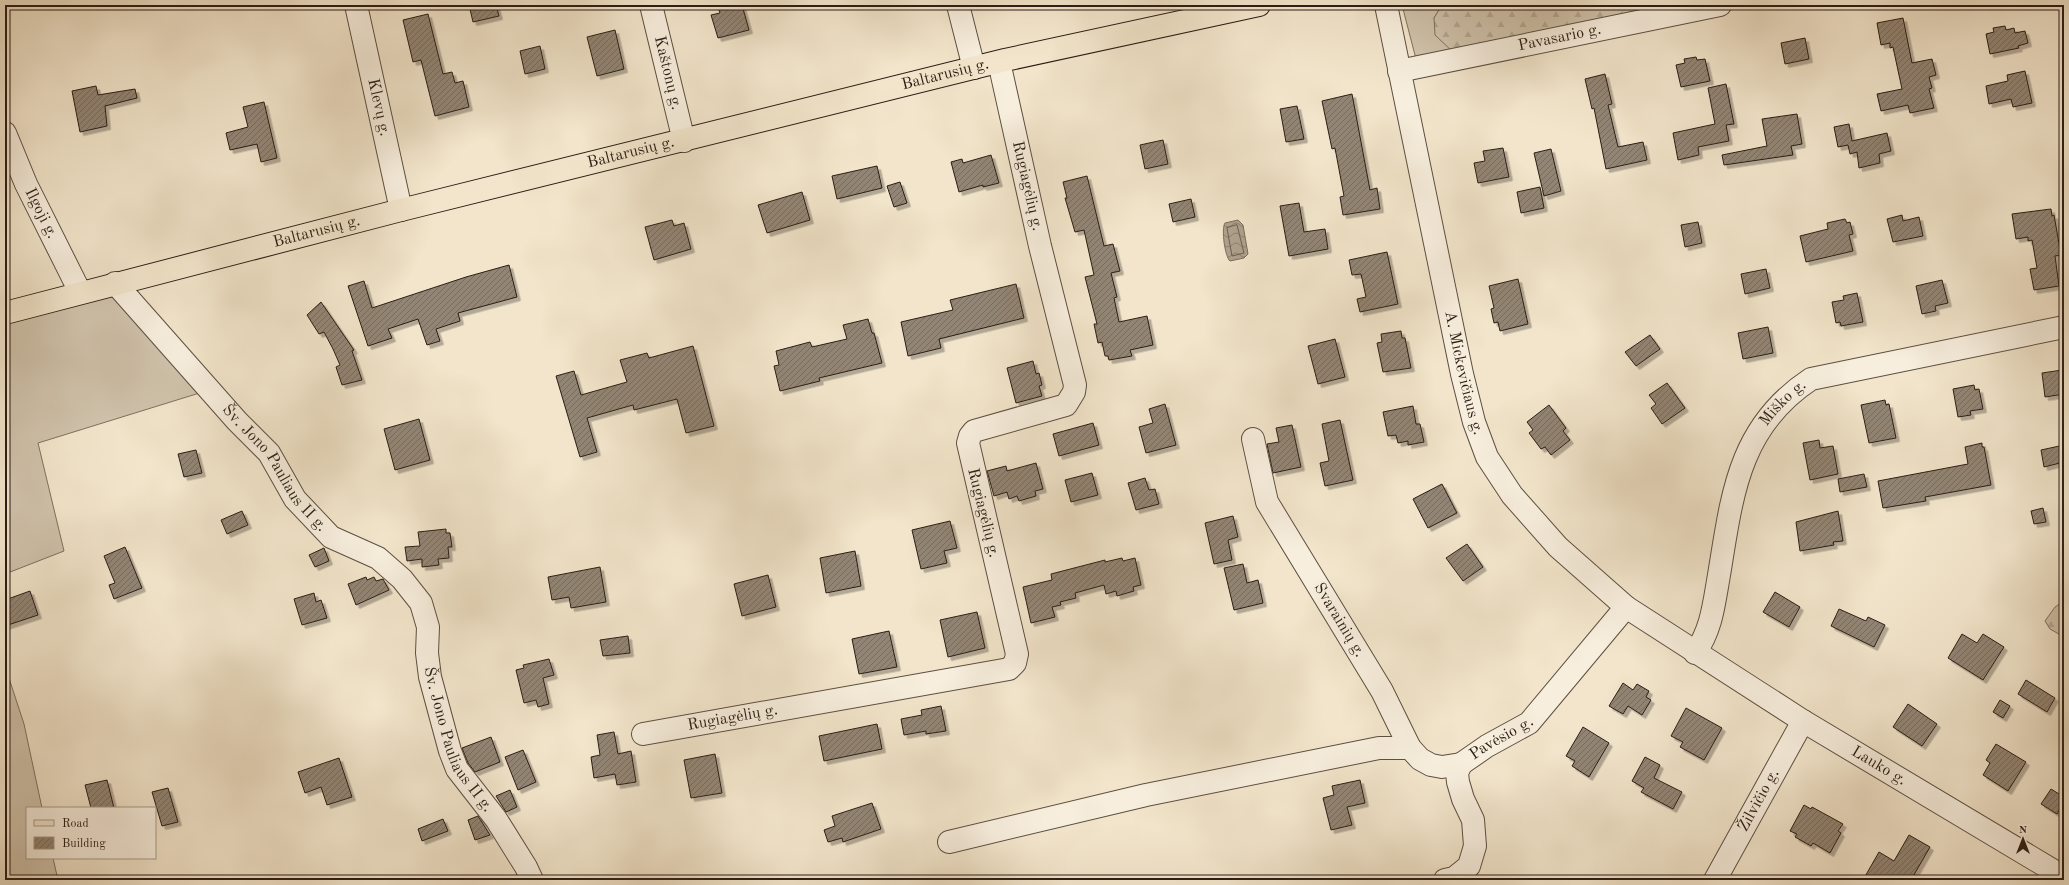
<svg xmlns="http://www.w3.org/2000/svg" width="2069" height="885" viewBox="0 0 2069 885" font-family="'Old Standard TT',serif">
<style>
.grass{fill:#d0c3ac;stroke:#7e7060}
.forest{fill:url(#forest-firs);stroke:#7e7060}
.water{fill:url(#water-waves);stroke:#7a6c5d}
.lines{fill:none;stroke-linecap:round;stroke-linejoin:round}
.shore{stroke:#6c5f51;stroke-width:1}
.building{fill:url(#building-hatch);stroke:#2b1d15;filter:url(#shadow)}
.minor-casing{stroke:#5d4f42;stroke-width:24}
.major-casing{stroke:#2b1d15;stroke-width:24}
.minor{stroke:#f7eedd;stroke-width:22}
.major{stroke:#f2e5cb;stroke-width:22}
.labels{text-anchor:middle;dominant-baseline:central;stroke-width:3;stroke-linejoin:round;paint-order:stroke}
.street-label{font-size:16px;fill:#2b1d15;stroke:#f7eedd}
</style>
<defs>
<pattern id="forest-firs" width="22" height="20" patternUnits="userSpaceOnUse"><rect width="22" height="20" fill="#d0c3ac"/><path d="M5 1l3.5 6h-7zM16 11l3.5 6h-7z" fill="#b3a793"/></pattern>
<pattern id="water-waves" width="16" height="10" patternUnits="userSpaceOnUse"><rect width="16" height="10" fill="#aea18d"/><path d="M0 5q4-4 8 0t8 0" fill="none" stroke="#8e8372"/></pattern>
<pattern id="building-hatch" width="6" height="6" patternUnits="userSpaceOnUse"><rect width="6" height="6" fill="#928574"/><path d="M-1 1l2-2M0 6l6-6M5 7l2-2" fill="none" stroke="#776c5e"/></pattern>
<filter id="shadow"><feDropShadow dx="3.5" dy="3.5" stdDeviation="0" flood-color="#0004"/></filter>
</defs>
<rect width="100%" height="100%" fill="#f2e5cb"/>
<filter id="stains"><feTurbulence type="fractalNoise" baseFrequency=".005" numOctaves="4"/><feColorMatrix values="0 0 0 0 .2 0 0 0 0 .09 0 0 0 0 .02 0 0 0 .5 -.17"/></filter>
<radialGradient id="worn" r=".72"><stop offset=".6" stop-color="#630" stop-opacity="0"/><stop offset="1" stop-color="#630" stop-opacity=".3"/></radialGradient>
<path class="grass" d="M 1402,5 L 1442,5 L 1434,18 L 1454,53 L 1416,59 Z
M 115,294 L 206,391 L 38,443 L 64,551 L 5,574 L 5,323 Z
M 5,666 L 24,724 L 42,808 L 27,808 L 27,858 L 53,858 L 58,880 L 5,880 Z"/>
<path class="forest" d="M 1442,5 L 1645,5 L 1639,15 L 1454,53 L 1435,35 L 1434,18 Z
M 2064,601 L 2064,637 L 2050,629 L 2045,621 L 2055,607 Z"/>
<path class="water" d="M 1238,220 L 1243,225 L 1248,254 L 1244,258 L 1230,261 C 1225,257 1221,229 1225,223 Z"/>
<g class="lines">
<path class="shore" d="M 1237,225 L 1244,253 L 1232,256 L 1227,228 Z"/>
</g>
<path class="building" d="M 469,5 L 496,5 L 499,16 L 473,22 Z
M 717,5 L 742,5 L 749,30 L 718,38 L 711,15 L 720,13 Z
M 428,14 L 443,74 L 452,72 L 455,83 L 463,81 L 469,107 L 435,116 L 421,60 L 413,62 L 403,20 Z
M 1903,18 L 1912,63 L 1932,59 L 1936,75 L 1929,77 L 1932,88 L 1929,89 L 1934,108 L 1910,113 L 1908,105 L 1881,111 L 1877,94 L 1902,89 L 1893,47 L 1890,48 L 1890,43 L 1881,45 L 1877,23 Z
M 2005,26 L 2006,30 L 2014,28 L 2015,33 L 2025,31 L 2028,43 L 2018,46 L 2019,48 L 1990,54 L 1986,34 L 1994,32 L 1993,28 Z
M 615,30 L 624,69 L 597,76 L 587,37 Z
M 1805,38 L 1809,59 L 1785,64 L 1781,43 Z
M 540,46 L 545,69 L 525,74 L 520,51 Z
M 1696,57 L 1697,60 L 1705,59 L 1710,81 L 1681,87 L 1676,65 L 1685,63 L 1684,59 Z
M 2025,71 L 2032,103 L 2013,107 L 2011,99 L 1989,104 L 1986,86 L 2008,81 L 2007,75 Z
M 1605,74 L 1612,104 L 1608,105 L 1618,147 L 1643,142 L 1647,160 L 1606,169 L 1594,108 L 1592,109 L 1585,79 Z
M 1726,84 L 1734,124 L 1726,125 L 1729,141 L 1698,147 L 1699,155 L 1678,160 L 1673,133 L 1715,124 L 1708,88 Z
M 96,86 L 98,95 L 135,89 L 137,98 L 105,106 L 107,126 L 80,132 L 72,91 Z
M 1352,94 L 1370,190 L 1377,188 L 1380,209 L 1343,215 L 1340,197 L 1344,196 L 1335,148 L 1332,149 L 1322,101 Z
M 264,102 L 277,158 L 261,162 L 257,144 L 230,150 L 226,133 L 248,127 L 243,107 Z
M 1297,106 L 1304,139 L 1286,142 L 1280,109 Z
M 1797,114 L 1802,144 L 1791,146 L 1793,155 L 1724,165 L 1722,155 L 1767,146 L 1762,119 Z
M 1849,124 L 1852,141 L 1887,133 L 1891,151 L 1879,154 L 1880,163 L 1859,168 L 1857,152 L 1850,154 L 1848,145 L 1838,147 L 1834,127 Z
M 1163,140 L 1168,164 L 1145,169 L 1140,145 Z
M 1503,148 L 1509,177 L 1478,183 L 1474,163 L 1485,161 L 1483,151 Z
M 1551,149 L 1561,191 L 1544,196 L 1534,153 Z
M 991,155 L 999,183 L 983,187 L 983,185 L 959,192 L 951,162 L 962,159 L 963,163 Z
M 877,166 L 882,188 L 837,199 L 832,176 Z
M 1087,176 L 1104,246 L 1113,244 L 1120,271 L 1111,273 L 1117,297 L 1114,298 L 1119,322 L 1147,316 L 1153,345 L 1130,350 L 1132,356 L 1109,360 L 1108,356 L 1105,356 L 1102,342 L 1098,343 L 1094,324 L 1097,324 L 1085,277 L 1094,275 L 1084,230 L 1075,232 L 1065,198 L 1067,198 L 1063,182 Z
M 900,182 L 907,203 L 894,207 L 887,186 Z
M 1540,187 L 1544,208 L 1521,213 L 1517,192 Z
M 802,192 L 810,220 L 767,233 L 758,205 Z
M 1191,199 L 1195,217 L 1173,222 L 1169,204 Z
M 1299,203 L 1304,232 L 1325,229 L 1328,249 L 1289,256 L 1280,206 Z
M 2051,209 L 2052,216 L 2054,215 L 2061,255 L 2055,256 L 2059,286 L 2034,290 L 2030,269 L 2037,268 L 2032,240 L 2028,241 L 2028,237 L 2016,239 L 2012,214 Z
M 1902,215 L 1903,221 L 1919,217 L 1923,236 L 1893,242 L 1887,219 Z
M 1845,219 L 1847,223 L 1850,222 L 1853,234 L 1849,235 L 1853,251 L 1806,262 L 1800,236 L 1828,229 L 1827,223 Z
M 672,220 L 674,226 L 684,223 L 691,249 L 654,260 L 645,227 Z
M 1698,222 L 1702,243 L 1685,247 L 1681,225 Z
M 1387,252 L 1398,304 L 1360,312 L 1357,299 L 1366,297 L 1361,274 L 1352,275 L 1349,260 Z
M 509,265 L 517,297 L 458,313 L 460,321 L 436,329 L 440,341 L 427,345 L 418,319 L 388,329 L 392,338 L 368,346 L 348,286 L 364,281 L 372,308 L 466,277 Z
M 1766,269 L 1770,288 L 1745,294 L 1741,274 Z
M 1518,279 L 1528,324 L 1500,331 L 1498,322 L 1494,323 L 1491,309 L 1494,308 L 1489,286 Z
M 1942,280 L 1948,303 L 1935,306 L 1936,311 L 1922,314 L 1916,286 Z
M 1016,284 L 1024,318 L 939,339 L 941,348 L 908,356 L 901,322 L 953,310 L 950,300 Z
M 1857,293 L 1863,322 L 1841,326 L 1840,322 L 1836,323 L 1832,302 L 1844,300 L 1843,296 Z
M 321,302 L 354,350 L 352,351 L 362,380 L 342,385 L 336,367 L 340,365 L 333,349 L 324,332 L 319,334 L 307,315 Z
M 868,319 L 872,333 L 874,333 L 882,363 L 819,378 L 820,381 L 780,391 L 774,366 L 779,365 L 776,351 L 810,342 L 812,347 L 847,339 L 843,325 Z
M 1768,327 L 1773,353 L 1743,359 L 1738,333 Z
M 1401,331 L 1402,338 L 1405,338 L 1411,368 L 1383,372 L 1377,343 L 1382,342 L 1381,334 Z
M 1650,335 L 1660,349 L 1636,366 L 1625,352 Z
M 1335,339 L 1345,377 L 1318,384 L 1308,346 Z
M 693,346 L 714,426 L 686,433 L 677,399 L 634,410 L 633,405 L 587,418 L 597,452 L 580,457 L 556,376 L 574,371 L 581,395 L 627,382 L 620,360 L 647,353 L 649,358 Z
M 1033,361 L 1036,374 L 1039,373 L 1042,385 L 1039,386 L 1042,396 L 1016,403 L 1007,368 Z
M 2062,370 L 2064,374 L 2064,394 L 2045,397 L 2042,373 Z
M 1667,383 L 1685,408 L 1662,424 L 1651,408 L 1656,404 L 1649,395 Z
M 1974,385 L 1975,390 L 1979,389 L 1983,409 L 1970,411 L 1971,415 L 1958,417 L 1953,389 Z
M 1885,400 L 1886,405 L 1889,404 L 1896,438 L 1869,443 L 1861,405 Z
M 1165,404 L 1176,445 L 1146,453 L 1139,427 L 1153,423 L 1149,409 Z
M 1549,405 L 1566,428 L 1563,431 L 1570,440 L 1551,455 L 1545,447 L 1541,449 L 1529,433 L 1533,430 L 1527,422 Z
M 1413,406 L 1416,424 L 1420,424 L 1424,442 L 1408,445 L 1408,441 L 1398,443 L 1396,435 L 1388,436 L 1383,412 Z
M 419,419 L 430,460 L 395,470 L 384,429 Z
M 1340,420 L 1353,480 L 1325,486 L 1320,463 L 1329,461 L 1322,424 Z
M 1093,423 L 1099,445 L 1059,456 L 1053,434 Z
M 1292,425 L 1301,467 L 1273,473 L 1267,444 L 1279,442 L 1276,428 Z
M 1819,440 L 1820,448 L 1833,446 L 1838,474 L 1810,480 L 1803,443 Z
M 1982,443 L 1982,447 L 1984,447 L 1991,485 L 1925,497 L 1926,501 L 1883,508 L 1878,481 L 1968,464 L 1965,447 Z
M 2064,445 L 2064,462 L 2044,467 L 2041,450 Z
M 196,450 L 202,473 L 184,477 L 178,454 Z
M 1036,463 L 1043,489 L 1035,491 L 1036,496 L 1019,501 L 1017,496 L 1009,499 L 1007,492 L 994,496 L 987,471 L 1006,466 L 1007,471 Z
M 1092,473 L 1098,495 L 1071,502 L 1065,480 Z
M 1864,474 L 1867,487 L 1840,492 L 1838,479 Z
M 1145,478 L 1149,490 L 1155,489 L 1159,504 L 1136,510 L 1128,483 Z
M 1442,484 L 1457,513 L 1428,528 L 1413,499 Z
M 2043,508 L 2046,522 L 2034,524 L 2031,511 Z
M 242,511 L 248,525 L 227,534 L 221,520 Z
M 1838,511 L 1843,541 L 1833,542 L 1834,545 L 1800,551 L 1796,522 Z
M 1233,516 L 1238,537 L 1228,540 L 1232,560 L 1214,564 L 1205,523 Z
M 950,521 L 957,548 L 944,551 L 947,563 L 921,569 L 912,530 Z
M 446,529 L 446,533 L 450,533 L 452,547 L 448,547 L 449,558 L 438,559 L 439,565 L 422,567 L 422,559 L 407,561 L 405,547 L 420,546 L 418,532 Z
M 1467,544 L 1483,567 L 1463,581 L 1446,558 Z
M 125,547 L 142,588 L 114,599 L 109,585 L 115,583 L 104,556 Z
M 324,548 L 329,561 L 315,567 L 309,555 Z
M 855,551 L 861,586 L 826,593 L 820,558 Z
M 1122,558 L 1123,561 L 1135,558 L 1141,585 L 1133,587 L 1134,591 L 1117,596 L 1116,591 L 1106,594 L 1104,585 L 1075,593 L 1076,598 L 1060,602 L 1061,605 L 1052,607 L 1055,617 L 1031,623 L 1023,587 L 1052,580 L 1051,574 L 1105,560 L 1105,562 Z
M 1243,564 L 1247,583 L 1258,580 L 1263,603 L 1234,610 L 1224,568 Z
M 600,567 L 606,602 L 571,608 L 569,597 L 552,600 L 548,577 Z
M 768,575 L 776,607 L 742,616 L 734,584 Z
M 366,577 L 367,580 L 374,577 L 376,581 L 383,579 L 389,590 L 356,605 L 348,584 Z
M 30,591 L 38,615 L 5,626 L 5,600 Z
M 1775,592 L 1800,607 L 1789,627 L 1763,612 Z
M 314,593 L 316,602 L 321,600 L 327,618 L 302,625 L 294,599 Z
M 1839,609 L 1866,621 L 1868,617 L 1885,625 L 1874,647 L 1831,626 Z
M 977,612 L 985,648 L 948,657 L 940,620 Z
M 889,631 L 897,667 L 859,674 L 852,639 Z
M 1962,634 L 1977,643 L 1983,634 L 2004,647 L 1983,680 L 1948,658 Z
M 628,636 L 630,653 L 603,656 L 600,640 Z
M 549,659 L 554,675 L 543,678 L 549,704 L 538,707 L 536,700 L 524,703 L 516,670 L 524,668 L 523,665 Z
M 2026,680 L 2055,698 L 2047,712 L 2018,694 Z
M 1623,683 L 1633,690 L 1637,684 L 1649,691 L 1646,697 L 1651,700 L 1642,715 L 1628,706 L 1623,714 L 1609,706 Z
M 2000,700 L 2010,706 L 2003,718 L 1993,712 Z
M 1908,704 L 1937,724 L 1922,746 L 1893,727 Z
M 941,706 L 946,731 L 926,734 L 926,731 L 904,735 L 901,719 L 922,715 L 921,710 Z
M 1686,708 L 1722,728 L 1704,760 L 1680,747 L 1683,742 L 1671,736 Z
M 877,724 L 882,749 L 824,761 L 819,736 Z
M 1583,727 L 1609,743 L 1589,777 L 1572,766 L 1575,761 L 1566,756 Z
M 614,732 L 618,754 L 631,751 L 636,782 L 617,785 L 615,774 L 594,778 L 591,757 L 600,755 L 597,735 Z
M 491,737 L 500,762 L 475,772 L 468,763 L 462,748 Z
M 1996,744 L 2026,762 L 2008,791 L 1983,775 L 1990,763 L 1986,760 Z
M 523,750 L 536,782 L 518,790 L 505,757 Z
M 715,754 L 722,793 L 691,798 L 684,760 Z
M 1645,757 L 1660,765 L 1654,778 L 1682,792 L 1673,809 L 1641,792 L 1644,788 L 1632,781 Z
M 339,758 L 352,797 L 327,805 L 321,787 L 305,793 L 298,772 Z
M 107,780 L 114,808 L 91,808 L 85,785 Z
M 1360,780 L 1365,803 L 1347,807 L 1352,825 L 1331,830 L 1323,798 L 1334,795 L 1332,786 Z
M 168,788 L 178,822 L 162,826 L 152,792 Z
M 2051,789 L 2064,797 L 2064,803 L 2057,814 L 2041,804 Z
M 510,790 L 517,807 L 506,812 L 496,796 Z
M 872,803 L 881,829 L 843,842 L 842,838 L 828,842 L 824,830 L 835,826 L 832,816 Z
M 1804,805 L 1811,809 L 1812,807 L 1843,824 L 1838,831 L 1841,833 L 1830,853 L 1813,843 L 1811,846 L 1795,837 L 1797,834 L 1790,831 Z
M 478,816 L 490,835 L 475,840 L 468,820 Z
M 443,819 L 448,831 L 422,841 L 418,829 Z
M 1909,835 L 1930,847 L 1911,880 L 1863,880 L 1879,852 L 1894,861 Z"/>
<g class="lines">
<g class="minor-casing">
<g id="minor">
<path id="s1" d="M 356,5 L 401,210"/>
<path id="s2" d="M 651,5 L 684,141"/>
<path d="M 958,5 L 974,68"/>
<path id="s3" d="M 1386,5 L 1462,374 L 1474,422 L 1487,457 L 1512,495 L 1558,547 L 1626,607 L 1803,721 L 2064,877"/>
<path id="s4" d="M 1399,71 L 1720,5"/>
<path id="s5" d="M 5,133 L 26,184 L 80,292"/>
<path id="s6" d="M 115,283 L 237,421 L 269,453 L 295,499 L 331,537 L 378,558 L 402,579 L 421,603 L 428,627 L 427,653 L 430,677 L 450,751 L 457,769 L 496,819 L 526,867 L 532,880"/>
<path id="s7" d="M 1253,439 L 1267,502 L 1382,691 L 1410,748 L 1420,759 L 1431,765 L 1442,767 L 1461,764"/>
<path id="s8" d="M 1695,653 C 1712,629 1714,603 1719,575 C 1732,496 1738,427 1811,379 L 2064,327"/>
<path id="s9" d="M 643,734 L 1009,669 L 1015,663 L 1017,654 L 968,443 L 970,436 L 974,431 L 1066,405 L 1074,392 L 1075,385 L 1040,246 L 999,62"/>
<path d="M 949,842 L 1146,795 L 1379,748 L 1410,748"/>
<path id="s10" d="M 1445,880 L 1454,878 L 1469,866 L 1475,846 L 1473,820 L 1463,799 L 1458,782 L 1457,773 L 1461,764 L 1487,746 L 1529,723 L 1626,607"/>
<path id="s11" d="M 1715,880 L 1803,721"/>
</g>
</g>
<g class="major-casing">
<g id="major">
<path id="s12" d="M 5,313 L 401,210 L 1005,60 L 1259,5"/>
</g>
</g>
<use href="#minor" class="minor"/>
<use href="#major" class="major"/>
</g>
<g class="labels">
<g class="street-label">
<text stroke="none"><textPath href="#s4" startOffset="164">Pavasario g.</textPath></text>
<text stroke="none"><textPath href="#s2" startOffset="70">Kaštonų g.</textPath></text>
<text stroke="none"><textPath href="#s12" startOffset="970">Baltarusių g.</textPath></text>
<text stroke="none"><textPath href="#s1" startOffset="105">Klevų g.</textPath></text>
<text stroke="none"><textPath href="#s12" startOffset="646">Baltarusių g.</textPath></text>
<text transform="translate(1027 186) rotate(77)">Rugiagėlių g.</text>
<text stroke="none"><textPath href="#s5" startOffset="88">Ilgoji g.</textPath></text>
<text stroke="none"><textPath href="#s12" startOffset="322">Baltarusių g.</textPath></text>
<text stroke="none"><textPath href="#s3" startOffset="376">A. Mickevičiaus g.</textPath></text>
<text stroke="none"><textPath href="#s8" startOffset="270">Miško g.</textPath></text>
<text stroke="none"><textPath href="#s6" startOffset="245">Šv. Jono Pauliaus II g.</textPath></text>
<text transform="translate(983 513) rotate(76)">Rugiagėlių g.</text>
<text stroke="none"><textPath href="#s7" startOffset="203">Svarainių g.</textPath></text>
<text stroke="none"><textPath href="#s9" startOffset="91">Rugiagėlių g.</textPath></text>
<text stroke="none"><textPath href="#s6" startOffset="593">Šv. Jono Pauliaus II g.</textPath></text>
<text stroke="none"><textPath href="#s10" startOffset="183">Pavėsio g.</textPath></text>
<text stroke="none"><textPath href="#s3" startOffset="968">Lauko g.</textPath></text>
<text stroke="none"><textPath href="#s11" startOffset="91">Žilvičio g.</textPath></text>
</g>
</g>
<rect width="2069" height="885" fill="none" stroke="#f2e5cb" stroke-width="20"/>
<rect x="6" y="6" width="2057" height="873" fill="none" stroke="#2b1d15" stroke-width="2"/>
<rect x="10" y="10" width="2049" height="865" fill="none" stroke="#2b1d15"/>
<rect x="26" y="807" width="130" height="52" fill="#f7eedd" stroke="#a59a8d"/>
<rect x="34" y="820" width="20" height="6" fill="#f2e5cb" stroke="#a59a8d"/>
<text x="62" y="827" font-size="12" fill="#2b1d15">Road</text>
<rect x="34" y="837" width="20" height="12" fill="url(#building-hatch)" stroke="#a59a8d"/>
<text x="62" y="847" font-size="12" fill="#2b1d15">Building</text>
<g transform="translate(2023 839)" stroke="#f7eedd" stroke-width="3" paint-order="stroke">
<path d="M0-3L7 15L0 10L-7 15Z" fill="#2b1d15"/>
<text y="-6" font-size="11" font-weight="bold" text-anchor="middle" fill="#2b1d15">N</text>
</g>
<rect width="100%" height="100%" filter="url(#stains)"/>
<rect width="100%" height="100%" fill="url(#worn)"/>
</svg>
